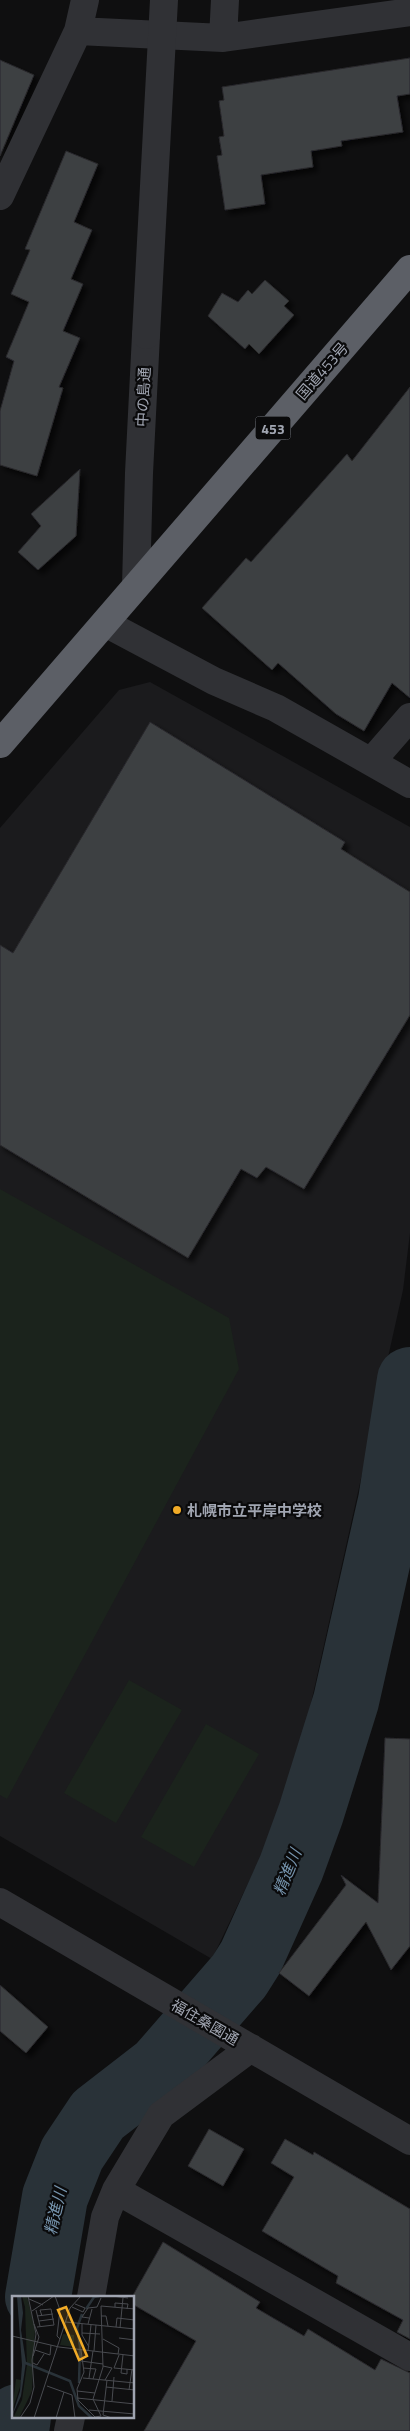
<svg xmlns="http://www.w3.org/2000/svg" width="410" height="2431" viewBox="0 0 410 2431" font-family="'Titillium Web','Noto Sans JP',sans-serif">
<style>
.built{fill:#1b1b1d}
.green{fill:#1b231c}
.lines{fill:none;stroke-linecap:round;stroke-linejoin:round}
.river{stroke:#293238;stroke-width:66}
.building{fill:#3e3f43;stroke:#29292c;filter:url(#shadow)}
.minor{stroke:#303135;stroke-width:28}
.highway{stroke:#5c5f66;stroke-width:28}
.minor-bridge{stroke:#303135;stroke-width:28}
.poi-dot{fill:#f1ab27;stroke:#0a0a0b;stroke-width:2}
.labels{text-anchor:middle;dominant-baseline:central;stroke-width:4.5;stroke-linejoin:round;paint-order:stroke}
.shield{fill:#0a0a0b;stroke:#73767f;stroke-width:1}
.shield-label{font-size:14px;font-weight:bold;fill:#a0a5b1}
.street-label{font-size:15px;fill:#a0a5b1;stroke:#0a0a0b}
.poi-label{font-size:15px;font-weight:bold;fill:#a0a5b1;stroke:#0a0a0b;text-anchor:start}
.water-label{font-size:16px;font-style:italic;fill:#7694ad;stroke:#0a0a0b}
.inset-river{fill:none;stroke:#293238;stroke-width:2.5}
.inset-road{fill:none;stroke:#494b50;stroke-width:1}
.view{fill:#f1ab27;fill-opacity:0.15;stroke:#f1ab27;stroke-width:2.5}
.inset-edge{fill:none;stroke:#a0a5b1;stroke-width:2.5}
</style>
<defs>
<filter id="shadow"><feDropShadow dx="4.5" dy="4.5" stdDeviation="2.5" flood-color="#0009"/></filter>
</defs>
<rect width="100%" height="100%" fill="#0f0f10"/>
<path class="built" d="M 150,682 L 410,827 L 410,1233 L 403,1290 L 305,1730 L 285,1806 L 212,1959 L 0,1836 L 0,828 L 119,690 Z"/>
<path class="green" d="M 0,1189 L 229,1318 L 239,1369 L 7,1799 L 0,1795 Z
M 129,1680 L 182,1710 L 116,1823 L 64,1793 Z
M 206,1724 L 259,1754 L 194,1867 L 141,1837 Z"/>
<g class="lines">
<path class="river" d="M 38,2297 L 55,2197 L 72,2154 L 98,2115 L 160,2067 L 239,1976 L 251,1957 L 291,1868 L 311,1813 L 346,1701 L 391,1501 L 410,1380
M 16,2431 L 18,2417"/>
</g>
<path class="building" d="M 410,58 L 410,94 L 397,96 L 403,132 L 341,141 L 342,146 L 311,151 L 313,167 L 261,175 L 265,204 L 225,210 L 217,156 L 222,155 L 219,137 L 224,136 L 219,101 L 224,100 L 222,87 Z
M 0,60 L 34,75 L 0,156 Z
M 66,151 L 98,164 L 74,222 L 92,230 L 71,279 L 83,284 L 63,331 L 80,338 L 59,387 L 63,388 L 37,476 L 0,465 L 0,411 L 14,361 L 6,357 L 29,302 L 11,294 L 30,250 L 25,249 Z
M 265,280 L 289,301 L 284,306 L 294,315 L 259,354 L 249,344 L 245,349 L 208,316 L 222,293 L 238,302 L 248,290 L 252,294 Z
M 410,387 L 410,698 L 392,683 L 364,731 L 336,714 L 278,663 L 272,670 L 202,608 L 246,558 L 251,562 L 347,454 L 352,461 Z
M 80,469 L 76,536 L 38,570 L 18,552 L 41,526 L 31,514 Z
M 150,722 L 345,842 L 341,849 L 410,892 L 410,1015 L 304,1189 L 266,1167 L 257,1178 L 241,1169 L 188,1258 L 0,1145 L 0,945 L 13,953 Z
M 385,1738 L 410,1739 L 410,1946 L 391,1970 L 366,1922 L 309,1996 L 279,1973 L 346,1885 L 341,1875 L 378,1903 Z
M 0,1985 L 48,2027 L 26,2053 L 0,2031 Z
M 209,2129 L 244,2149 L 223,2186 L 188,2166 Z
M 285,2139 L 313,2155 L 314,2152 L 410,2209 L 410,2339 L 397,2332 L 403,2320 L 336,2283 L 338,2276 L 262,2231 L 294,2177 L 271,2163 Z
M 163,2242 L 260,2302 L 256,2308 L 304,2336 L 308,2329 L 375,2370 L 381,2359 L 410,2373 L 410,2431 L 144,2431 L 196,2341 L 134,2305 L 134,2297 L 132,2297 Z"/>
<g class="lines">
<path class="minor" d="M 78,31 L 223,38 L 410,12
M 223,38 L 225,0
M 0,196 L 78,31 L 85,0
M 136,586 L 139,473 L 146,335
M 105,623 L 214,681 L 276,708 L 410,784
M 371,762 L 410,717
M 0,1902 L 410,2141
M 116,2190 L 410,2357
M 91,2297 L 105,2217 L 116,2190 L 161,2115 L 251,2048
M 68,2431 L 71,2417"/>
<path class="highway" d="M 0,744 L 410,269"/>
<path class="minor-bridge" d="M 146,335 L 164,0"/>
</g>
<circle class="poi-dot" cx="177" cy="1510" r="5"/>
<g class="labels">
<rect class="shield" x="255.5" y="416.5" width="35" height="23" rx="4"/>
<g class="shield-label">
<text x="273" y="428">453</text>
</g>
<g class="street-label">
<text transform="translate(322 371) rotate(-49)">国道453号</text>
<text transform="translate(143 397) rotate(-87)">中の島通</text>
<text transform="translate(205 2022) rotate(30)">福住桑園通</text>
</g>
<g class="poi-label">
<text x="187" y="1510">札幌市立平岸中学校</text>
</g>
<g class="water-label">
<text transform="translate(287 1872) rotate(-68)">精進川</text>
<text transform="translate(55 2211) rotate(-77)">精進川</text>
</g>
</g>
<g transform="translate(12 2296)">
<rect width="122" height="122" fill="#0f0f10"/>
<path d="M 10,0 L 15,0 L 23,32 L 20,95 L 7,122 L 1,122 L 10,104 L 15,69 L 13,11 ZM 51,38 L 62,39 L 62,51 L 48,49 ZM 4,83 L 9,84 L 8,91 L 0,115 Z" fill="#1b231c"/>
<path d="M 5,0 L 9,0 L 11,17 L 9,34 L 14,66 L 9,100 L 0,120 L 8,95 L 10,69 Z" fill="#293238"/>
<path class="inset-river" d="M 74,13 L 82,1 L 87,0M 11,66 L 58,85 L 67,110 L 80,122M 67,87 L 68,50 L 65,32 L 70,18"/>
<path class="inset-road" d="M 43,0 L 48,14 L 45,40 L 48,43M 100,0 L 116,2M 17,3 L 31,9M 60,11 L 71,16 L 73,12 L 63,8M 103,11 L 103,7 L 116,8 L 115,13M 24,14 L 28,30M 20,15 L 42,0M 25,20 L 41,18M 89,20 L 94,20 L 96,30M 77,22 L 70,21 L 76,12 L 85,11 L 89,2M 27,25 L 42,23M 54,26 L 123,33M 70,28 L 70,39 L 77,51M 76,28 L 80,13M 25,31 L 42,29 L 39,13 L 28,14 L 30,20M 104,31 L 105,22 L 123,24M 108,32 L 111,2M 70,37 L 88,38M 0,40 L 47,51 L 123,60M 107,42 L 123,44M 91,43 L 107,52 L 106,58M 23,54 L 38,59 L 39,49M 69,54 L 72,76 L 65,93 L 66,104 L 83,121 L 89,120 L 81,103 L 91,71 L 89,10 L 123,13M 76,55 L 79,29M 82,55 L 84,29M 107,59 L 102,72 L 123,74M 111,59 L 109,77 L 115,78 L 115,73M 21,60 L 27,41 L 22,28M 69,65 L 91,68M 21,67 L 25,69 L 32,58M 91,70 L 100,72 L 93,84M 71,72 L 84,73 L 81,83M 71,82 L 123,87M 77,82 L 81,55M 95,84 L 91,119 L 100,122M 35,90 L 60,99 L 63,122M 94,91 L 123,94M 117,94 L 120,73M 65,95 L 83,97M 65,102 L 123,108M 100,105 L 102,81M 77,114 L 123,118M 8,122 L 18,107 L 22,91 L 20,64 L 24,38 L 16,0M 22,122 L 58,12 L 69,0M 44,122 L 52,96"/>
<path class="view" d="M 54,11 L 75,60 L 67,64 L 46,14 Z"/>
<rect width="122" height="122" class="inset-edge"/>
</g>
</svg>
